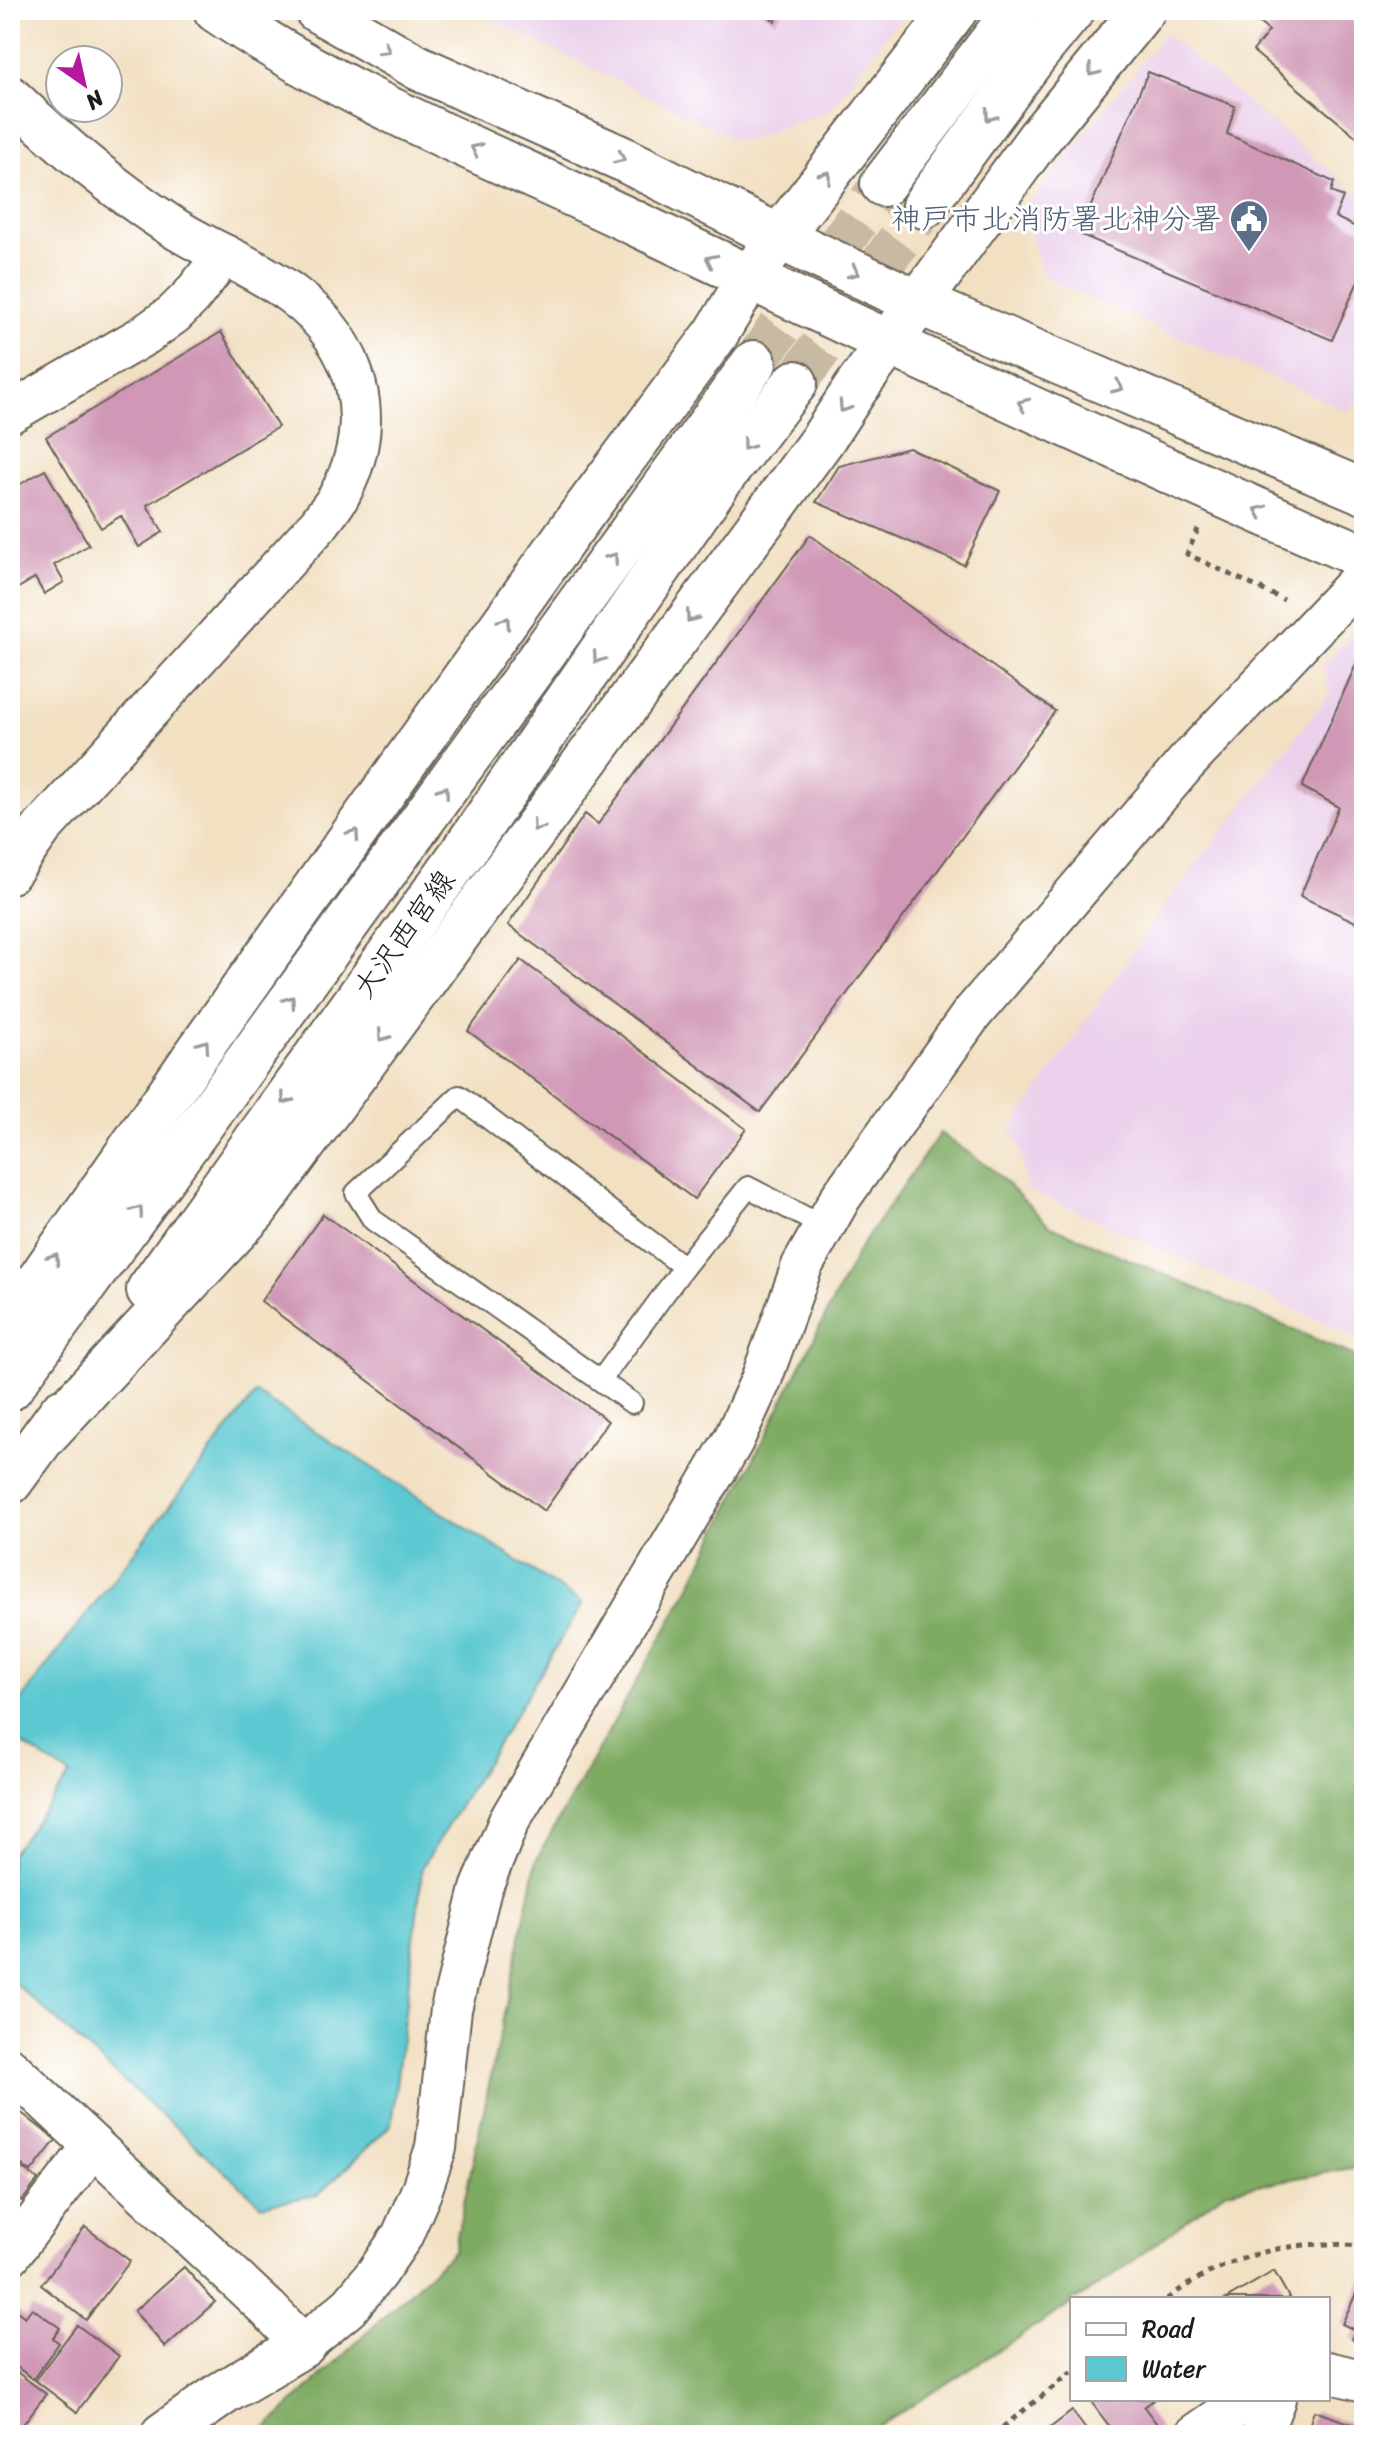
<svg xmlns="http://www.w3.org/2000/svg" width="1374" height="2445" font-family="Sriracha,'Klee One',sans-serif">
	<style>
		.built { fill: #ebd1eb }
		.forest { fill: #7eaa62; stroke: #4d633f; stroke-width: 2 }
		.water { fill: #5bc8d1; stroke: #3c7276; stroke-width: 2 }
		.building { fill: #d098b6 }
		.lines { fill: none; stroke-linecap: round; stroke-linejoin: round }
		.primary-tunnel { stroke: #c7b9a2; stroke-width: 44; stroke-dasharray: 44 22; stroke-linecap: butt }
		.service-casing { stroke: #676156; stroke-width: 24 }
		.minor-casing { stroke: #676156; stroke-width: 44 }
		.tertiary-casing { stroke: #676156; stroke-width: 48 }
		.primary-casing { stroke: #676156; stroke-width: 48 }
		.path { stroke: #676156; stroke-width: 5; stroke-dasharray: 6 6; stroke-linecap: butt }
		.service { stroke: #fff; stroke-width: 20 }
		.minor { stroke: #fff; stroke-width: 40 }
		.tertiary { stroke: #fff; stroke-width: 44 }
		.primary { stroke: #fff; stroke-width: 44 }
		.oneway { stroke: #999 }
		.labels { text-anchor: middle; dominant-baseline: central; stroke-width: 6; stroke-linejoin: round; paint-order: stroke }
		.service-label { font-size: 30px; fill: #4e5e75; stroke: #fff; text-anchor: end }
		.street-label { font-size: 30px; fill: #1c1c1c; stroke: #fff }
	</style>
	<rect width="100%" height="100%" fill="#fff"/>
	<filter id="ink" filterUnits="userSpaceOnUse"><feTurbulence type="fractalNoise" baseFrequency=".0125" numOctaves="2"/><feDisplacementMap in="SourceGraphic" scale="16" xChannelSelector="R" yChannelSelector="G"/><feConvolveMatrix kernelMatrix="1 2 1 2 8 2 1 2 1" color-interpolation-filters="sRGB"/></filter>
	<filter id="wash" filterUnits="userSpaceOnUse"><feTurbulence type="fractalNoise" baseFrequency=".006" numOctaves="4" result="noise"/><feDisplacementMap in="SourceGraphic" scale="32" xChannelSelector="R" yChannelSelector="G"/><feGaussianBlur stdDeviation="1.8" result="paint"/><feColorMatrix in="noise" values="0 0 0 0 0 0 0 0 0 0 0 0 0 0 0 0 0 1.4 0 .05"/><feComposite in="paint" operator="in"/></filter>
	<g filter="url(#wash)">
		<rect width="100%" height="100%" fill="#f2e0c3"/>
		<g class="built">
			<polygon points="473,10 906,10 828,111 741,142"/>
			<polygon points="1165,33 1364,200 1364,398 1348,411 1044,278 1024,211"/>
			<polygon points="1359,627 1364,629 1364,1341 1027,1189 1019,1145 1010,1131 1164,907 1330,693 1323,664"/>
		</g>
		<polygon class="forest" points="940,1133 991,1168 1049,1225 1364,1360 1364,2170 1357,2167 1226,2191 1113,2276 1077,2299 1072,2299 1072,2303 866,2435 259,2435 454,2250 537,1858 687,1592 859,1249"/>
		<polygon class="water" points="256,1393 583,1603 423,1866 391,2125 318,2195 262,2205 10,1979 10,1856 70,1775 10,1736 10,1714"/>
		<g id="blocks">
			<g class="building">
				<polygon points="760,10 783,10 775,21"/>
				<polygon points="1243,10 1364,10 1364,143 1253,51 1269,31"/>
				<polygon points="1148,72 1235,106 1227,134 1334,182 1331,192 1343,197 1335,217 1364,231 1364,268 1332,340 1079,234"/>
				<polygon points="221,332 278,427 147,505 163,532 139,547 121,516 101,528 46,437"/>
				<polygon points="909,448 1000,491 964,565 816,502 839,466"/>
				<polygon points="45,470 89,545 54,565 64,582 44,594 35,578 10,593 10,490"/>
				<polygon points="810,535 1055,711 760,1112 508,925 585,814 598,824"/>
				<polygon points="1364,646 1364,926 1300,896 1339,807 1302,787"/>
				<polygon points="521,960 746,1129 694,1199 468,1031"/>
				<polygon points="323,1214 608,1421 544,1511 261,1301"/>
				<polygon points="10,2104 56,2140 31,2172 10,2156"/>
				<polygon points="10,2159 38,2180 22,2201 10,2192"/>
				<polygon points="85,2227 130,2261 86,2320 41,2285"/>
				<polygon points="184,2267 215,2302 165,2347 134,2311"/>
				<polygon points="1274,2271 1290,2299 1226,2299"/>
				<polygon points="1364,2276 1364,2344 1351,2339 1355,2330 1342,2324"/>
				<polygon points="32,2308 60,2328 53,2338 59,2343 33,2379 10,2362 10,2320 17,2311 25,2317"/>
				<polygon points="77,2325 119,2356 77,2412 35,2380"/>
				<polygon points="10,2367 46,2394 15,2435 10,2435"/>
				<polygon points="1089,2399 1155,2399 1144,2407 1160,2428 1151,2435 1116,2435"/>
				<polygon points="1072,2411 1090,2435 1040,2435 1050,2428"/>
				<polygon points="1314,2411 1364,2428 1362,2435 1317,2435 1307,2432"/>
			</g>
		</g>
	</g>
	<g filter="url(#ink)">
		<use href="#blocks" fill-opacity="0" stroke="#676156" stroke-width="2"/>
		<g class="lines">
			<g class="primary-tunnel">
				<polyline points="754,363 883,184"/>
				<polyline points="795,383 924,206"/>
			</g>
			<defs>
				<g id="service">
					<polyline points="601,1380 684,1267"/>
					<polyline points="632,1403 373,1220 356,1193 459,1096 684,1267 748,1187 824,1227"/>
				</g>
				<g id="minor">
					<path d="M10 96C59 143 114 189 171 226 210 251 256 267 293 295 359 344 379 420 340 494 335 504 326 514 319 524L42 828 10 873"/>
					<polyline points="10,413 145,335 174,314 191,297 224,255"/>
					<polyline points="10,2068 268,2309 303,2345 348,2308 376,2274 402,2236 421,2192 436,2148 451,2009 481,1889 509,1821 733,1441 761,1380 802,1266 841,1197 971,1015 1186,763 1364,575"/>
					<polyline points="10,2255 93,2146"/>
					<polyline points="1328,2372 1364,2381"/>
					<polyline points="1195,2435 1247,2399"/>
					<polyline points="1261,2435 1275,2399"/>
				</g>
				<g id="tertiary">
					<path d="M216 10C348 100 499 158 643 227 882 340 1121 452 1364 557"/>
					<polyline points="317,10 419,68 625,160 779,237 906,297 1364,492"/>
					<polyline points="163,2435 223,2393 303,2345"/>
				</g>
				<g id="primary">
					<polyline points="883,184 1016,10"/>
					<polyline points="924,206 1036,54 1072,10"/>
					<polyline points="149,1290 465,849 720,480 795,383"/>
					<polyline points="10,1322 194,1058 571,529 716,334 749,279 779,237 955,10"/>
					<polyline points="10,1388 754,363"/>
					<polyline points="44,1436 255,1210 822,440 856,388 1039,138 1143,10"/>
					<polyline points="10,1482 62,1411"/>
				</g>
			</defs>
			<use href="#service" class="service-casing"/>
			<use href="#minor" class="minor-casing"/>
			<use href="#tertiary" class="tertiary-casing"/>
			<use href="#primary" class="primary-casing"/>
			<g class="path">
				<polyline points="1198,529 1187,554 1284,600"/>
				<path d="M1167 2299C1223 2257 1294 2236 1364 2247"/>
				<polyline points="993,2435 1072,2372"/>
			</g>
			<use href="#service" class="service"/>
			<use href="#minor" class="minor"/>
			<use href="#tertiary" class="tertiary"/>
			<use href="#primary" class="primary"/>
		</g>
		<defs><path id="oneway-chevron" d="M-2-3.5L2.5 0L-2 3.5" fill="none" stroke-width="1.6" stroke-linecap="round" stroke-linejoin="round" transform="scale(2)"/></defs>
		<g class="oneway">
			<use href="#oneway-chevron" transform="translate(385 49) rotate(30)"/>
			<use href="#oneway-chevron" transform="translate(1093 71) rotate(129)"/>
			<use href="#oneway-chevron" transform="translate(990 116) rotate(126)"/>
			<use href="#oneway-chevron" transform="translate(476 149) rotate(-155)"/>
			<use href="#oneway-chevron" transform="translate(620 158) rotate(25)"/>
			<use href="#oneway-chevron" transform="translate(826 176) rotate(-52)"/>
			<use href="#oneway-chevron" transform="translate(711 260) rotate(-154)"/>
			<use href="#oneway-chevron" transform="translate(854 272) rotate(25)"/>
			<use href="#oneway-chevron" transform="translate(1118 387) rotate(23)"/>
			<use href="#oneway-chevron" transform="translate(1023 404) rotate(-156)"/>
			<use href="#oneway-chevron" transform="translate(844 407) rotate(123)"/>
			<use href="#oneway-chevron" transform="translate(747 445) rotate(127)"/>
			<use href="#oneway-chevron" transform="translate(1260 511) rotate(-156)"/>
			<use href="#oneway-chevron" transform="translate(613 558) rotate(-54)"/>
			<use href="#oneway-chevron" transform="translate(691 617) rotate(126)"/>
			<use href="#oneway-chevron" transform="translate(505 622) rotate(-55)"/>
			<use href="#oneway-chevron" transform="translate(598 658) rotate(125)"/>
			<use href="#oneway-chevron" transform="translate(444 791) rotate(-54)"/>
			<use href="#oneway-chevron" transform="translate(537 826) rotate(126)"/>
			<use href="#oneway-chevron" transform="translate(354 834) rotate(-55)"/>
			<use href="#oneway-chevron" transform="translate(290 1001) rotate(-54)"/>
			<use href="#oneway-chevron" transform="translate(383 1036) rotate(126)"/>
			<use href="#oneway-chevron" transform="translate(204 1045) rotate(-55)"/>
			<use href="#oneway-chevron" transform="translate(286 1099) rotate(126)"/>
			<use href="#oneway-chevron" transform="translate(138 1211) rotate(-54)"/>
			<use href="#oneway-chevron" transform="translate(54 1258) rotate(-55)"/>
		</g>
	</g>
	<defs>
		<symbol id="civic-pin" viewBox="-11 -11 22 30"><path d="M0 17L-7.5 6A9.5 9.5 0 1 1 7.5 6Z" fill="#5c6f8a" stroke="#fff"/><path d="M-.6-6.5H3V-4.5H.6V-3L4-1V1h2V6H-6V1h2V-1L-.6-3ZM-1.2 2.5V6h2.4V2.5Z" fill="#fff"/></symbol>
	</defs>
	<g fill-rule="evenodd">
		<use href="#civic-pin" x="1227" y="197" width="44" height="60"/>
	</g>
	<g class="labels">
		<g class="service-label">
			<text x="1221" y="219">神戸市北消防署北神分署</text>
		</g>
		<g class="street-label">
			<text transform="translate(404 934) rotate(-54)">大沢西宮線</text>
		</g>
	</g>
	<rect width="1374" height="2445" fill="none" stroke="#fff" stroke-width="40"/>
	<rect x="1070" y="2297" width="260" height="104" fill="#ffffff" stroke="#a4a4a4" stroke-width="2"/>
	<rect x="1086" y="2323" width="40" height="12" fill="#ffffff" stroke="#a4a4a4" stroke-width="2"/>
	<text x="1142" y="2337" font-size="24" fill="#1c1c1c">Road</text>
	<rect x="1086" y="2357" width="40" height="24" fill="#5bc8d1" stroke="#a4a4a4" stroke-width="2"/>
	<text x="1142" y="2377" font-size="24" fill="#1c1c1c">Water</text>
	<g transform="translate(84 84) rotate(146)"><circle r="38" fill="#ffffff" stroke="#a4a4a4" stroke-width="2"/>
	<path d="M0-6L14 30L0 20L-14 30Z" fill="#b5179e"/>
	<text y="-12" font-size="22" font-weight="bold" text-anchor="middle" fill="#1c1c1c">N</text>
	</g>
</svg>
